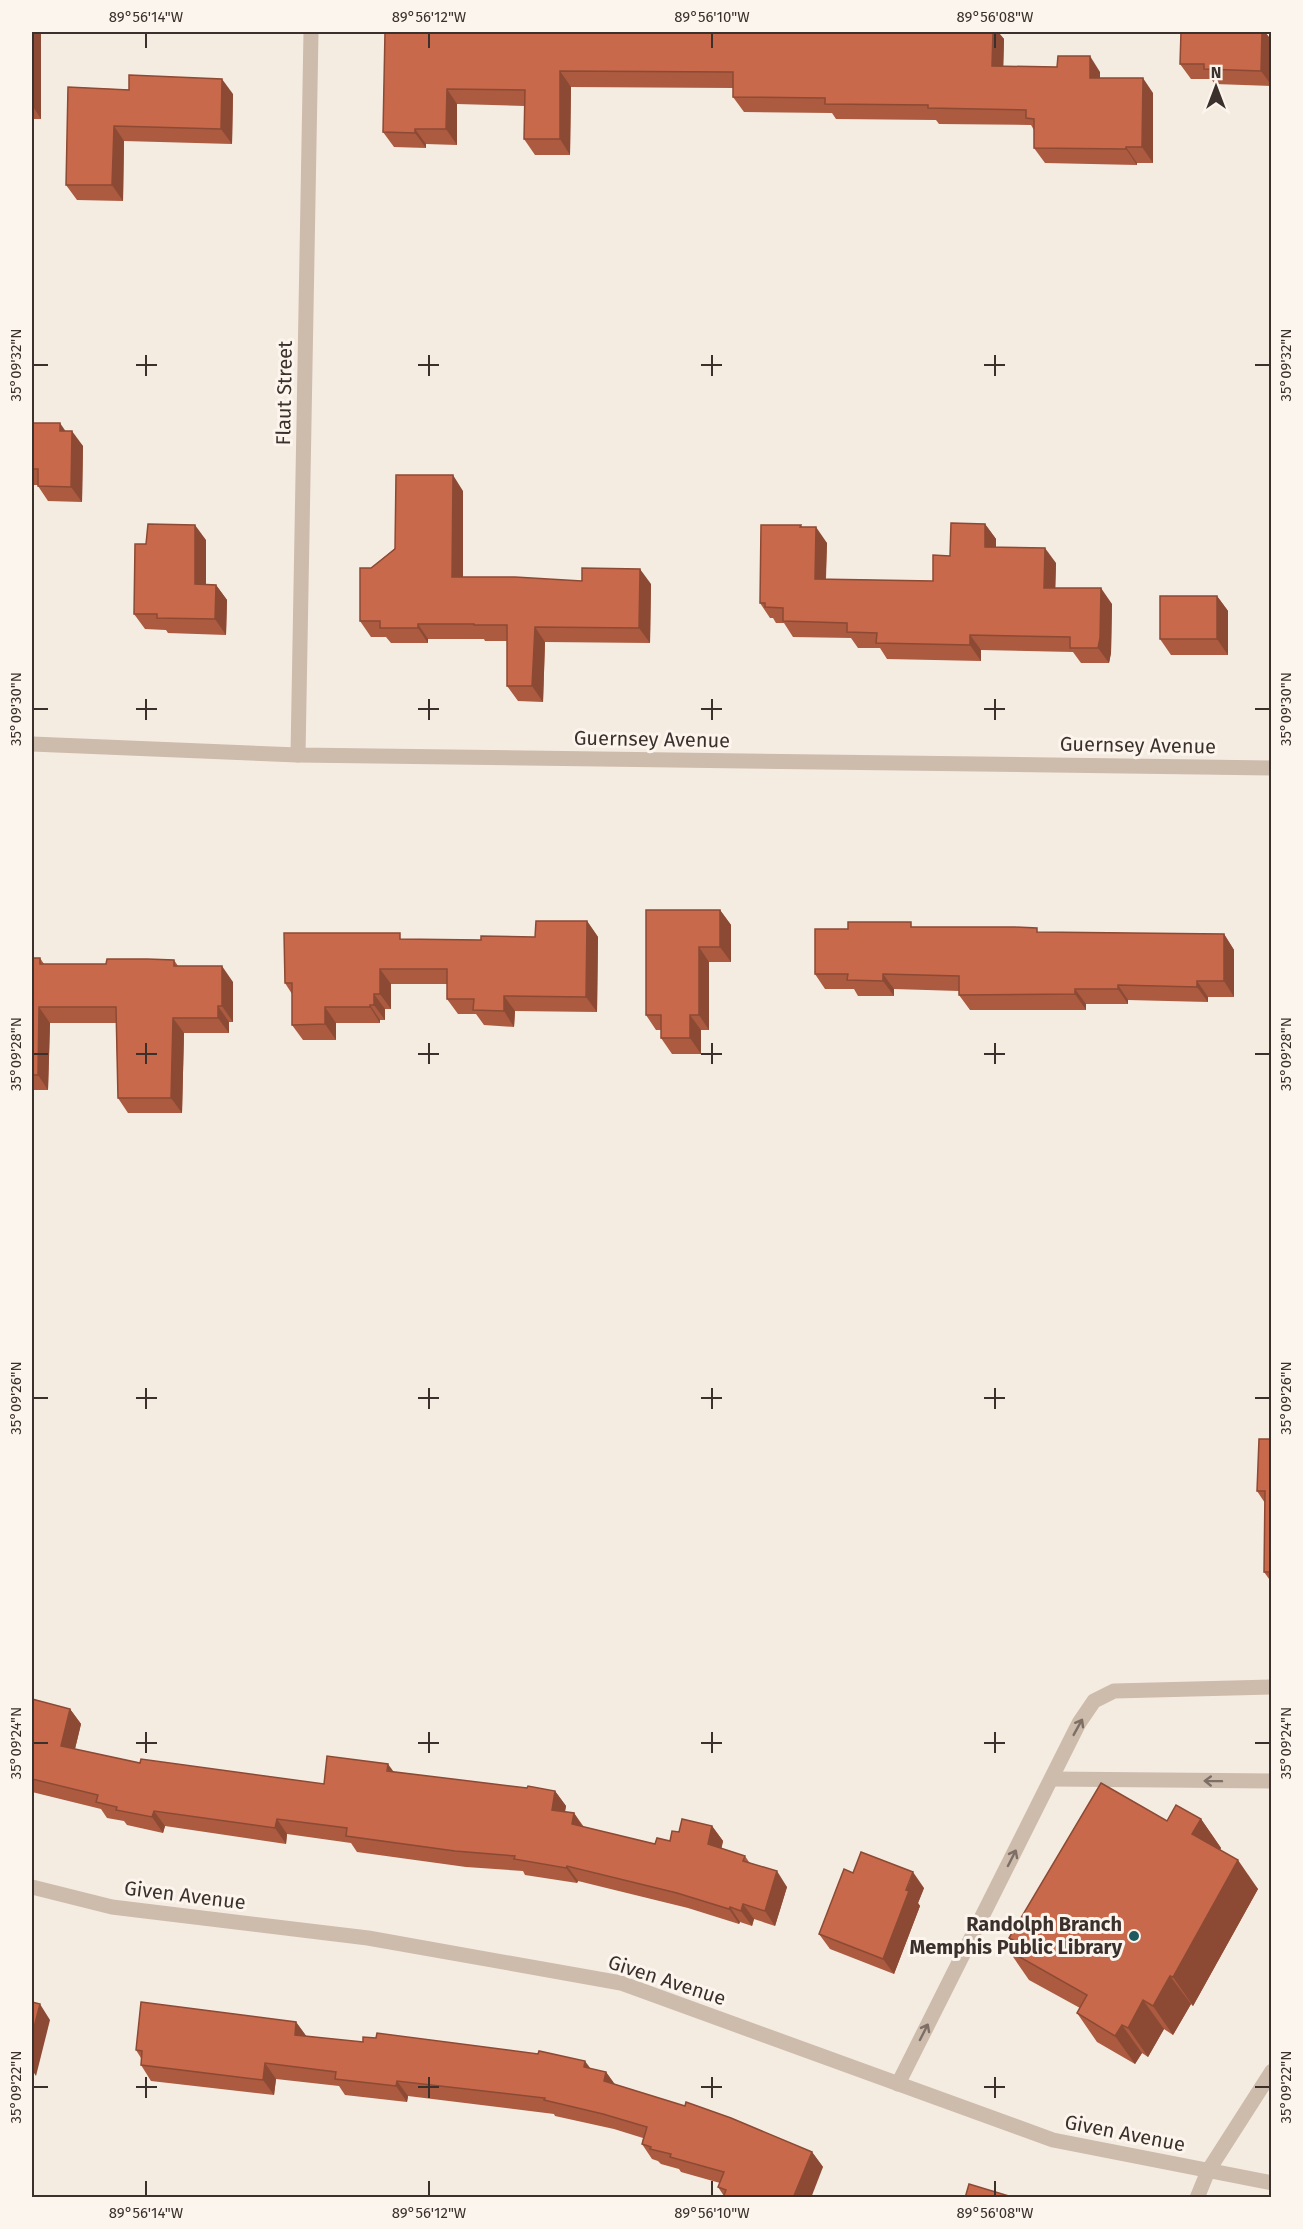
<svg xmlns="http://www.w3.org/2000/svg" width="1303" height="2229" font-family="'Fira Sans',sans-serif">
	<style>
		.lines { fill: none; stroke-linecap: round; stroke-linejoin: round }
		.minor { stroke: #cdbbac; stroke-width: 15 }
		.wall { fill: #ac5a40 }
		.shaded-wall { fill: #8c4a34 }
		.building { fill: #c8694b; stroke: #8c4a34; stroke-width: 1.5 }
		.oneway { stroke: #7d6f65 }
		.ticks { fill: none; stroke: #3b302b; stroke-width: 2 }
		.poi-dot { fill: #1f5a5e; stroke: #fbf5ee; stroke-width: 2 }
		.labels { text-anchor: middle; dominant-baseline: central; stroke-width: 6; stroke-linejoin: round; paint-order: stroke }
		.street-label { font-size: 20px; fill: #3b302b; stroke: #fbf5ee }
		.poi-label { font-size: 20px; font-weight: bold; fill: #3b302b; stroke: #fbf5ee; text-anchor: end }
		.neatline { fill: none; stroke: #3b302b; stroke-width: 2 }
		.ticks-label { font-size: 15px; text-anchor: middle; fill: #3b302b }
	</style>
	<rect width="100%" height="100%" fill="#f4ebe1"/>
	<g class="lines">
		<g class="minor">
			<polyline points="32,744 298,755 1272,768"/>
			<polyline points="298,755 311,32"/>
			<polyline points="1052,1779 1272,1781"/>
			<polyline points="32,1887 112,1907 368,1938 621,1983 1053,2140 1272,2183"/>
			<polyline points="898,2084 1079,1723 1094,1701 1114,1691 1272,1687"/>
			<polyline points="1197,2198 1208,2171 1272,2071"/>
		</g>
	</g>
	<g class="wall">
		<rect x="32" y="32" width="9" height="87"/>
		<polygon points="385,32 998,32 1004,39 1003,66 1100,72 1100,78 1153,93 1153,163 1137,163 1137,165 1045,163 1034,148 1034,130 1031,125 939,124 936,120 836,119 832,113 744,112 733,97 733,88 571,87 570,155 535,155 524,139 525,106 457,104 457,145 426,144 426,148 394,147 383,132"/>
		<polygon points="1181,32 1265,32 1272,41 1272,86 1215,84 1211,79 1191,79 1180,64"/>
		<polygon points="68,87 233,94 232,144 124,141 123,201 77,200 66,185"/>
		<polygon points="32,423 65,431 83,446 82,502 48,501 38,486 38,485 32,485"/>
		<polygon points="463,491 463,577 651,584 650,643 545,642 543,702 518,701 507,686 507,641 485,641 484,639 428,639 428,643 391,643 386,637 371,637 360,621 371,568"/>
		<polygon points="985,524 996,539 996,547 1056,563 1055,588 1112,604 1111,653 1109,663 1081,663 1073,652 981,650 981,661 887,659 880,648 858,648 851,638 793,637 784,623 776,623 773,618 770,618 760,603 801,525 802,527 827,543 826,579 933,581 950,556"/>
		<polygon points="206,540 206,584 216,585 227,600 226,635 168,633 166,630 145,629 134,614 146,544"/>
		<polygon points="1217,596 1228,611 1228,655 1171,655 1160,639"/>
		<polygon points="720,910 731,925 731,962 709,962 709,1030 701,1030 701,1054 672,1054 661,1038 661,1030 656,1030 646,1015"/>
		<polygon points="587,921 598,937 597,1012 515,1011 514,1027 484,1025 476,1014 458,1014 447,999 447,984 391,984 391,1009 385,1009 385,1020 380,1020 380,1023 336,1023 336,1040 303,1040 292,1025 292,994 285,983 404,939 481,940 535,937"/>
		<polygon points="914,927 1039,932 1224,934 1234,950 1234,997 1208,997 1208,1002 1128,1000 1128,1004 1086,1004 1086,1010 970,1010 959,995 959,991 894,989 894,996 858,996 854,989 825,989 815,974 848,929"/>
		<polygon points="32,958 40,958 44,964 106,964 174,960 178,966 233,982 233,1022 229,1022 229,1033 184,1033 182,1113 128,1113 118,1098 116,1023 50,1023 48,1090 32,1090"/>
		<polygon points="1272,1439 1272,1583 1264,1572 1265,1503 1257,1491"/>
		<polygon points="32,1699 70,1709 81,1724 75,1749 140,1763 324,1784 394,1772 527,1788 555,1791 566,1806 565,1812 574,1813 584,1827 655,1844 670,1841 679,1832 712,1826 723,1841 721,1849 745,1856 749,1862 787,1887 775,1926 754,1919 752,1926 740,1922 739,1924 688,1908 578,1881 577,1883 525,1875 523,1871 466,1867 357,1852 351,1843 287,1834 286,1844 165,1826 163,1833 127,1825 124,1821 107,1818 101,1809 32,1792"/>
		<polygon points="1201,1819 1221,1848 1220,1850 1258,1889 1193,2006 1191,2004 1173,2035 1164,2029 1148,2057 1142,2053 1135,2064 1097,2042 1077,2013 1080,2008 1029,1980 1009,1951 1013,1944 1009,1938 1167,1821"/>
		<polygon points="853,1873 924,1888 918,1903 920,1906 894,1974 830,1949 819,1934"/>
		<polygon points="296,2022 306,2036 590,2069 606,2072 614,2084 812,2152 823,2167 724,2196 718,2187 720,2183 681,2172 679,2169 661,2164 658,2161 652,2159 642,2144 643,2138 614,2129 555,2116 554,2114 408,2096 407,2102 345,2095 339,2086 276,2079 274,2095 151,2081 141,2065 141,2058 136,2050"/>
	</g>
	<g class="shaded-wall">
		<polygon points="32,32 41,32 41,119 32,105"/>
		<polygon points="993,32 998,32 1004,39 1003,82 992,66"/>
		<polygon points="1262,32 1265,32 1272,41 1272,86 1261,71"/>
		<polygon points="1090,56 1100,72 1100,93 1090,78"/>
		<polygon points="560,71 571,87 570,155 560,139"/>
		<polygon points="1143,78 1153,93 1153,163 1142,147"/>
		<polygon points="222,79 233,94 232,144 221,129"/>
		<polygon points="447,89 457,104 457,145 446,129"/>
		<polygon points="114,126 124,141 123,201 112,185"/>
		<polygon points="415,129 426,144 426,148 415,133"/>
		<polygon points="1126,147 1137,163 1137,165 1126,149"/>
		<polygon points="60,423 71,439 60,431"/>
		<polygon points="72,431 83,446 82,502 71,487"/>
		<polygon points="453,475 463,491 463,593 452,577"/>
		<polygon points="985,524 996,539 996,562 985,547"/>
		<polygon points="195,525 206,540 206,599 195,584"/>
		<polygon points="816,527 827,543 825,594 815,579"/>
		<polygon points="1045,548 1056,563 1055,603 1044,588"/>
		<polygon points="640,569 651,584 650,643 639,628"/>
		<polygon points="216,585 227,600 226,635 215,619"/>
		<polygon points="1101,588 1112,604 1111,653 1109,663 1098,648"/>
		<polygon points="1217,596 1228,611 1228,655 1217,639"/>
		<polygon points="418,624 428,639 428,643 418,628"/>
		<polygon points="535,627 545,642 543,702 532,686"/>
		<polygon points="970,635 981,650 981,661 970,645"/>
		<polygon points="720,910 731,925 731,962 720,947"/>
		<polygon points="587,921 598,937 597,1012 586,997"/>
		<polygon points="1224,934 1234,950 1234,997 1224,981"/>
		<polygon points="699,947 709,962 709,1030 699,1015"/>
		<polygon points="222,966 233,982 233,1022 222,1006"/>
		<polygon points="380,969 391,984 391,1009 380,994"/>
		<polygon points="883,974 894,989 894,996 883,981"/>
		<polygon points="1197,981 1208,997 1208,1002 1197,987"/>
		<polygon points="1118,985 1128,1000 1128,1004 1118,989"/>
		<polygon points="1075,989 1086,1004 1086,1010 1075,994"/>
		<polygon points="374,994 385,1009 385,1020 374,1005"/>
		<polygon points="504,996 515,1011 514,1027 504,1011"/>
		<polygon points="370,1005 380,1020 380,1023 370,1007"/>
		<polygon points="218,1006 229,1022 229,1033 218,1018"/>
		<polygon points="39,1007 50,1023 48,1090 38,1075"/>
		<polygon points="325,1007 336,1023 336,1040 325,1024"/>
		<polygon points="690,1015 701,1030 701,1054 690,1038"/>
		<polygon points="173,1018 184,1033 182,1113 171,1098"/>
		<polygon points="70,1709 81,1724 72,1761 61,1746"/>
		<polygon points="388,1764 399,1779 387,1771"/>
		<polygon points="555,1791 566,1806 562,1826 552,1810"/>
		<polygon points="154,1811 165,1826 163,1833 152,1817"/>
		<polygon points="574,1813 584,1829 572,1824"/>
		<polygon points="277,1819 287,1834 286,1844 275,1828"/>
		<polygon points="1201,1819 1221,1848 1212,1863 1192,1834"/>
		<polygon points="712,1826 723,1841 719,1860 708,1844"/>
		<polygon points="1238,1860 1258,1889 1193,2006 1173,1977"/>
		<polygon points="567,1866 578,1881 577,1883 566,1868"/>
		<polygon points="777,1871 787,1887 775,1926 765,1911"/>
		<polygon points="913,1872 924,1888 918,1903 920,1906 894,1974 883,1959"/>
		<polygon points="743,1904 754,1919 752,1926 741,1911"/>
		<polygon points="730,1907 740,1922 739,1924 729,1909"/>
		<polygon points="1170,1976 1191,2004 1173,2035 1153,2006"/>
		<polygon points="1143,2000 1164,2029 1148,2057 1128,2028"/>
		<polygon points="40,2004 50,2020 36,2076 32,2070 32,2035"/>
		<polygon points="296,2022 307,2037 295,2035"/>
		<polygon points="1122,2025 1142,2053 1135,2064 1115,2036"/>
		<polygon points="585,2061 596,2076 584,2067"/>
		<polygon points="265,2063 276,2079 274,2095 263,2080"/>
		<polygon points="606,2072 617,2087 604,2081"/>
		<polygon points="397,2081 408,2096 407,2102 396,2086"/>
		<polygon points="812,2152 823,2167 811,2198 793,2198"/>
	</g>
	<g class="building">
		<polygon points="385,32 993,32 992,66 1057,67 1058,56 1090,56 1090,78 1143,78 1142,147 1126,147 1126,149 1034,148 1034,119 1026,118 1026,110 928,108 928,105 825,104 825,98 733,97 733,72 560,71 560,139 524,139 525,90 447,89 446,129 415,129 415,133 383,132"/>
		<polygon points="1181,32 1262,32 1261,71 1204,69 1204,64 1180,64"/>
		<polygon points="129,75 222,79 221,129 114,126 112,185 66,185 68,87 129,90"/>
		<polygon points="32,423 60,423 60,431 72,431 71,487 38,486 38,469 32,469"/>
		<polygon points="396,475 453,475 452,577 515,577 582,581 582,568 640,569 639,628 535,627 532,686 507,686 507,625 474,625 474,624 418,624 418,628 380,628 380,621 360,621 360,568 371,568 395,549"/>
		<polygon points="951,523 985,524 985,547 1045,548 1044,588 1101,588 1100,638 1098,648 1070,648 1070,637 970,635 970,645 876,643 877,633 847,632 847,623 783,621 783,608 765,607 765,603 760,603 761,525 801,525 800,527 816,527 815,579 933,581 933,555 950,556"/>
		<polygon points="148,524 195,525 195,584 216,585 215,619 157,618 157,614 134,614 135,544 146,544"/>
		<rect x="1160" y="596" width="57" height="43"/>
		<polygon points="646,910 720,910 720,947 699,947 699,1015 690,1015 690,1038 661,1038 661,1015 646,1015"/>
		<polygon points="536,921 587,921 586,997 504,996 504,1011 473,1010 474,999 447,999 447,969 380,969 380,994 374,994 374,1005 370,1005 370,1007 325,1007 325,1024 292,1025 292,983 285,983 284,933 400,933 400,939 481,940 481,936 535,937"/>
		<polygon points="848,922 911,922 911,927 1015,927 1037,928 1037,932 1224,934 1224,981 1197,981 1197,987 1118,985 1118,989 1075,989 1075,994 959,995 959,976 883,974 883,981 847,980 848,974 815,974 815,929 848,929"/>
		<polygon points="32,958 40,958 40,964 106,964 107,959 147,959 174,960 174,966 222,966 222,1006 218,1006 218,1018 173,1018 171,1098 118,1098 116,1007 39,1007 38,1075 32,1075"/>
		<polygon points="1259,1439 1272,1439 1272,1572 1264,1572 1265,1491 1257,1491"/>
		<polygon points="32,1699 70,1709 61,1746 140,1763 141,1759 324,1784 327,1756 388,1764 387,1771 527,1788 528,1786 555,1791 552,1810 574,1813 572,1824 655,1844 657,1838 670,1841 672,1831 679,1832 682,1819 712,1826 708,1844 745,1856 743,1861 777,1871 765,1911 743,1904 741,1911 730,1907 729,1909 677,1893 567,1866 566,1868 514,1859 515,1856 455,1851 346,1836 347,1828 277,1819 275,1828 154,1811 152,1817 116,1810 117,1807 96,1802 98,1795 32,1779"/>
		<polygon points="1101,1783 1167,1821 1176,1805 1201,1819 1192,1834 1238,1860 1173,1977 1170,1976 1153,2006 1143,2000 1128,2028 1122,2025 1115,2036 1077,2013 1087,1995 1009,1951 1015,1941 1009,1938"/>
		<polygon points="861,1852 913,1872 906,1890 909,1891 883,1959 819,1934 844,1869 853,1873"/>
		<polygon points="32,2002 40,2004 32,2035"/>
		<polygon points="141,2002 296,2022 295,2035 363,2042 363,2037 376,2038 377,2033 538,2054 539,2051 585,2061 584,2067 606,2072 604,2081 685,2106 686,2102 731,2118 812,2152 793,2198 723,2198 726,2190 718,2187 724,2172 670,2157 671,2154 650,2149 651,2147 642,2144 647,2127 603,2114 544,2100 545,2098 397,2081 396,2086 335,2079 336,2072 265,2063 263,2080 141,2065 142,2051 136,2050"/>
		<polygon points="969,2184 1009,2196 1009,2198 965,2198"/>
	</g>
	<defs><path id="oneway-shaft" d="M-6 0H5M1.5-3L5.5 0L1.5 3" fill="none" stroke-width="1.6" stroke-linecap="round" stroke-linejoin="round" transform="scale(1.5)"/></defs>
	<g class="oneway">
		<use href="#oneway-shaft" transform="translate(1078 1727) rotate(-61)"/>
		<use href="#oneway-shaft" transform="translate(1213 1781) rotate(-179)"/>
		<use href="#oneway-shaft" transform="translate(1012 1858) rotate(-63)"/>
		<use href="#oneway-shaft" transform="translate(924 2032) rotate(-63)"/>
	</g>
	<path class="ticks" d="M146 33V48M429 33V48M712 33V48M995 33V48M146 355V376M429 355V376M712 355V376M995 355V376M33 365H48M136 365H157M418 365H439M701 365H722M984 365H1005M1255 365H1270M146 699V720M429 699V720M712 699V720M995 699V720M33 709H48M136 709H157M418 709H439M701 709H722M984 709H1005M1255 709H1270M146 1043V1064M429 1043V1064M712 1043V1064M995 1043V1064M33 1054H48M136 1054H157M418 1054H439M701 1054H722M984 1054H1005M1255 1054H1270M146 1388V1409M429 1388V1409M712 1388V1409M995 1388V1409M33 1398H48M136 1398H157M418 1398H439M701 1398H722M984 1398H1005M1255 1398H1270M146 1732V1753M429 1732V1753M712 1732V1753M995 1732V1753M33 1743H48M136 1743H157M418 1743H439M701 1743H722M984 1743H1005M1255 1743H1270M146 2077V2098M429 2077V2098M712 2077V2098M995 2077V2098M33 2087H48M136 2087H157M418 2087H439M701 2087H722M984 2087H1005M1255 2087H1270M146 2181V2196M429 2181V2196M712 2181V2196M995 2181V2196"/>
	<circle class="poi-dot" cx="1134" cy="1936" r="6"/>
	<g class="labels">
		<g class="street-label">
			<text transform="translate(284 393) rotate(-89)">Flaut Street</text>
			<text transform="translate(652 739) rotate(1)">Guernsey Avenue</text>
			<text transform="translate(1138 745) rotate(1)">Guernsey Avenue</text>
			<text transform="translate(185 1895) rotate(7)">Given Avenue</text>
			<text transform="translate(667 1980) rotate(18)">Given Avenue</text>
			<text transform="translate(1125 2133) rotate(11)">Given Avenue</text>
		</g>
		<g class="poi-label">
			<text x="1122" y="1924">Randolph Branch<tspan x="1122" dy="23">Memphis Public Library</tspan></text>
		</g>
	</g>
	<rect width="1303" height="2229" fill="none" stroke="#fbf5ee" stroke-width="66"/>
	<g transform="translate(1216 87)" stroke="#fbf5ee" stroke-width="4.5" paint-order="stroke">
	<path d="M0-4.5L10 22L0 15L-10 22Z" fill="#3b302b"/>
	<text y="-9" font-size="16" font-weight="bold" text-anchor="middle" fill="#3b302b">N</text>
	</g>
	<rect x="33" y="33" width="1237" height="2163" class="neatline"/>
	<g class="ticks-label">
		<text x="146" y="22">89°56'14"W</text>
		<text x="429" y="22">89°56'12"W</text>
		<text x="712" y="22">89°56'10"W</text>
		<text x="995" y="22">89°56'08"W</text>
		<text transform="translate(16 365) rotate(-90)" y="5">35°09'32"N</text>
		<text transform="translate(1286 365) rotate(-90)" y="5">35°09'32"N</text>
		<text transform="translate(16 709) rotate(-90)" y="5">35°09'30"N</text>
		<text transform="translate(1286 709) rotate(-90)" y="5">35°09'30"N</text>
		<text transform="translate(16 1054) rotate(-90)" y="5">35°09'28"N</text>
		<text transform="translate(1286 1054) rotate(-90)" y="5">35°09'28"N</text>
		<text transform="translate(16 1398) rotate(-90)" y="5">35°09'26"N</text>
		<text transform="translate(1286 1398) rotate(-90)" y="5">35°09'26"N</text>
		<text transform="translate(16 1743) rotate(-90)" y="5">35°09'24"N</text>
		<text transform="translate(1286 1743) rotate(-90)" y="5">35°09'24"N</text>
		<text transform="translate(16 2087) rotate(-90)" y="5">35°09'22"N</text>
		<text transform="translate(1286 2087) rotate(-90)" y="5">35°09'22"N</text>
		<text x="146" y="2218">89°56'14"W</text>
		<text x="429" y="2218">89°56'12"W</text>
		<text x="712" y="2218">89°56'10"W</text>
		<text x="995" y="2218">89°56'08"W</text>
	</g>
</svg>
